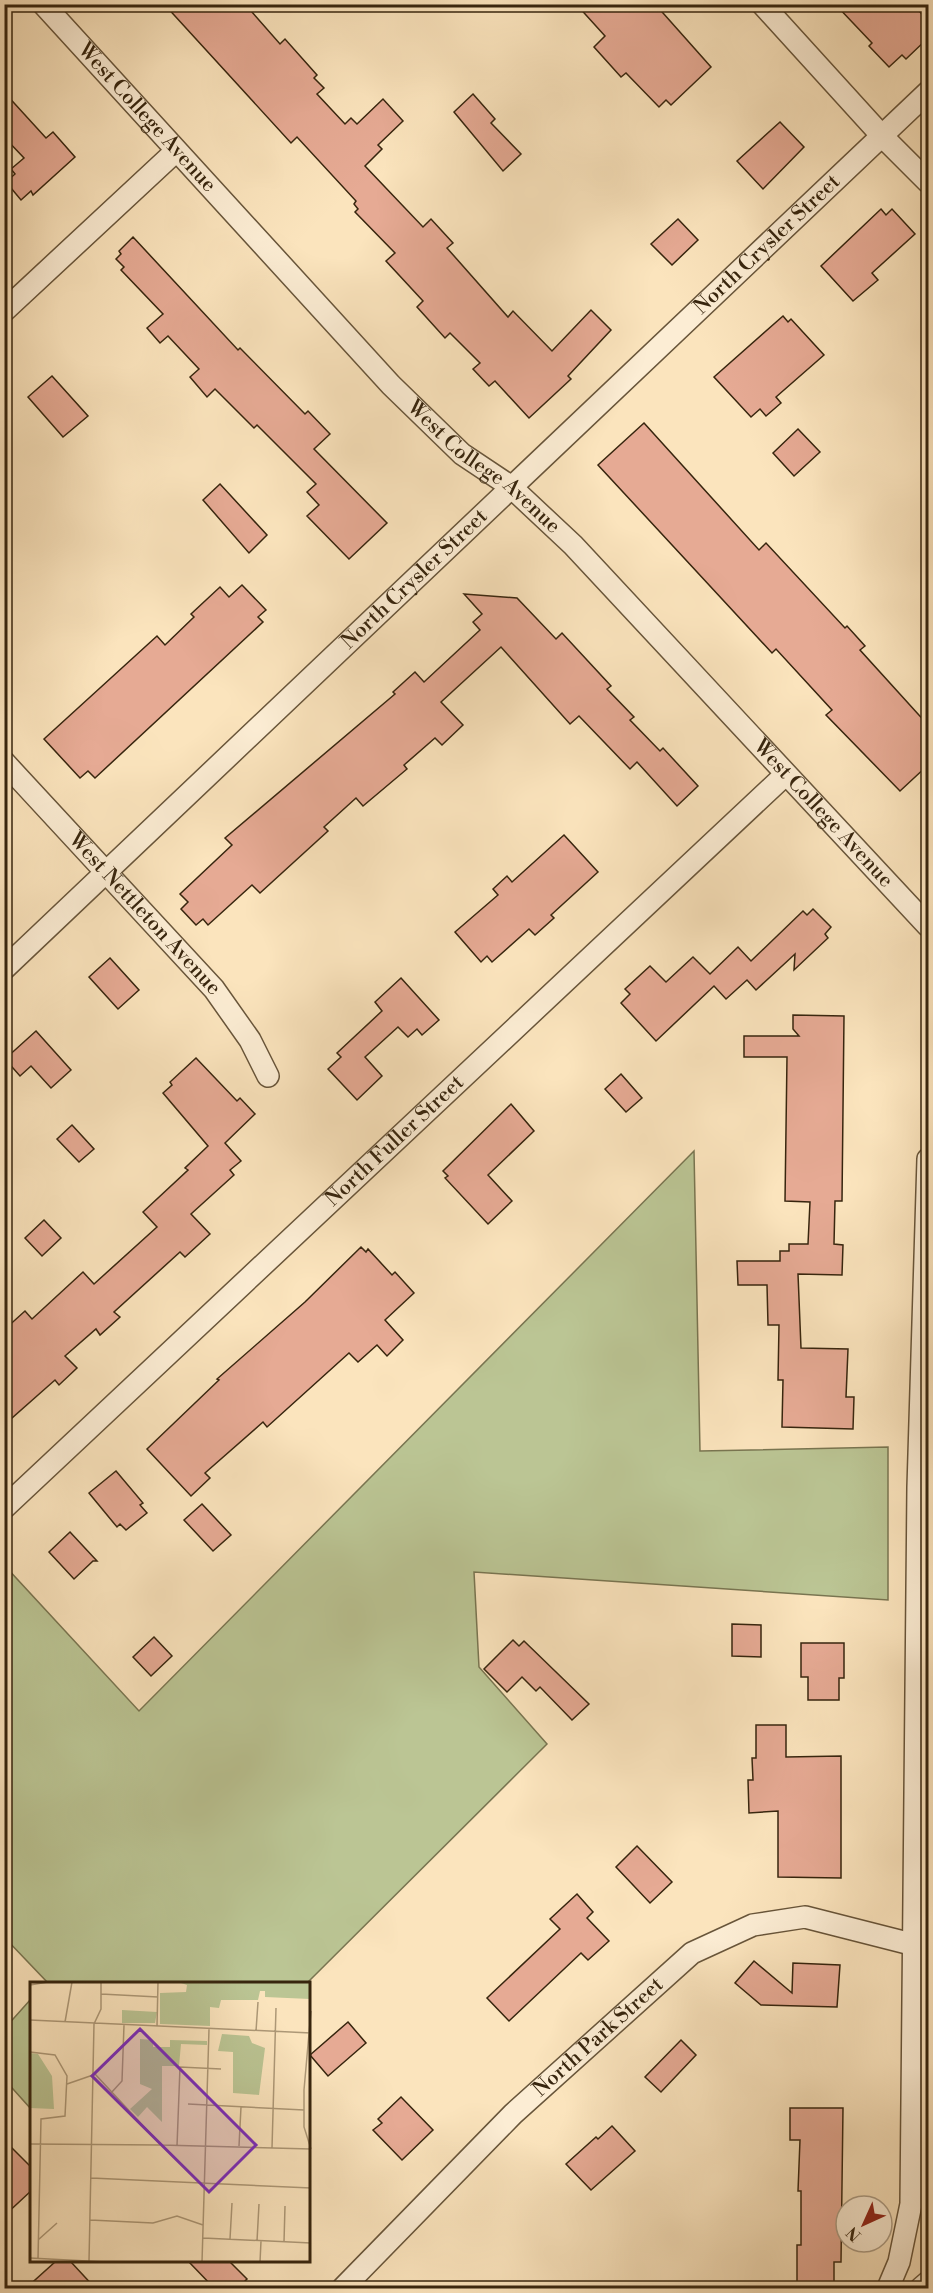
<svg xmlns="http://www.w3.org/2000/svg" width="933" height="2293" font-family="'Libre Bodoni',serif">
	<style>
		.green { fill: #bbc594; stroke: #797551; stroke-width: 1.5 }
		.building { fill: #e6aa94; stroke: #37250e; stroke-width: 1.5 }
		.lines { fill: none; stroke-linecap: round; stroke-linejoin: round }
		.minor-casing { stroke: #68553a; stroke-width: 24 }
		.minor { stroke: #fcedd4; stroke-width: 21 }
		.labels { text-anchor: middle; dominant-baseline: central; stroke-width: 6; stroke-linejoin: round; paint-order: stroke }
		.street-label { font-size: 21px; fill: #37250e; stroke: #fcedd4 }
		.inset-road { fill: none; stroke: #ad9877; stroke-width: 1.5 }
		.view { fill: #7b2cbf; fill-opacity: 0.15; stroke: #7b2cbf; stroke-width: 3 }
		.inset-edge { fill: none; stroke: #37250e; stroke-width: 3 }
	</style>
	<rect width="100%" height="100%" fill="#fbe4bd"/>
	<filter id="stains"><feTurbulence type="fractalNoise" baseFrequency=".00333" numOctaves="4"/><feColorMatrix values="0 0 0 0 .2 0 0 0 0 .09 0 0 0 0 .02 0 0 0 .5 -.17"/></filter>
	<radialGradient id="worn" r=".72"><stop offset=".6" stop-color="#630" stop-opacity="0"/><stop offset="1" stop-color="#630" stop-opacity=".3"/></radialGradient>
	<g class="green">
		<polygon points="694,1151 700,1451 888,1447 888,1600 474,1572 479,1667 547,1744 306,1984 46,1984 47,1982 5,1938 5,1566 139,1711"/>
		<polygon points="31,1999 31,2109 4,2079 5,2028"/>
	</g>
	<g class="building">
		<polygon points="164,4 245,4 280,44 285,39 317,75 314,78 324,88 317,94 345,124 351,118 357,124 383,99 403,121 378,145 382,149 365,166 423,227 431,219 453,243 447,248 508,317 513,311 552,351 591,310 611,330 568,376 571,379 529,418 495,381 489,386 473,369 480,363 450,333 445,338 417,307 423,301 386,261 395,253 355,212 358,209 354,204 356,201 297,137 291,143"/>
		<polygon points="576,4 655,4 711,67 671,105 666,100 659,107 626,73 621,77 594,47 605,36"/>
		<polygon points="835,4 913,4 928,21 928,38 906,59 902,55 889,67 869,46 872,43"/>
		<polygon points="4,92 46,138 53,132 75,157 33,195 31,191 21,200 6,182 15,174 11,169 24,158 4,137"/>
		<polygon points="473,94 495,119 491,123 521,154 503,171 454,112"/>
		<polygon points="780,122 804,147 763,189 737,161"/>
		<polygon points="881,209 886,215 892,209 915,234 872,273 878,280 853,301 821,266"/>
		<polygon points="678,219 698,240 672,265 651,244"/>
		<polygon points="133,237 238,350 240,348 305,414 308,411 330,434 314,449 387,523 349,559 307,516 319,505 307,492 316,484 257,425 254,428 215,389 207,397 190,377 199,369 168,336 160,343 147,328 163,314 121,270 124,267 116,259 121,254 119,251"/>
		<polygon points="783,316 788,322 791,319 824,355 776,397 781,403 766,416 760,409 751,417 714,377"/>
		<polygon points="52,376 88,416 63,437 28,397"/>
		<polygon points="644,423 759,550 766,543 845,628 847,626 865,646 860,650 928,725 928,765 900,791 826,715 832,710 776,649 772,653 598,465"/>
		<polygon points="798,429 820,452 794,476 773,453"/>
		<polygon points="220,484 267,535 249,553 203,500"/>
		<polygon points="242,585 266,610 258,617 263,622 95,778 88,771 80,778 44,739 157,636 165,645 194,617 191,614 220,587 229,597"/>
		<polygon points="464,594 517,598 556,639 562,633 611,686 607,689 634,717 630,720 660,751 663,748 698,786 677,806 637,762 630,769 579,716 570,724 501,647 441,702 463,725 442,745 435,738 404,765 407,769 363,806 356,798 324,827 328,831 260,893 252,885 208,925 203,919 196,925 181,909 188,902 180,894 232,845 225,838 395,694 393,692 415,672 424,682 480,630 473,622 482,614"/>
		<polygon points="564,835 598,872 551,915 554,918 535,935 529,929 492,962 487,956 481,962 455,932 498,895 493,889 507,876 512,882"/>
		<polygon points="813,909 831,927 825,934 828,938 794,970 795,954 756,990 747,980 726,999 714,986 656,1041 621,1003 630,994 625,989 650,966 666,982 693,957 710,974 738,947 751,961 803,911 807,915"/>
		<polygon points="110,958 139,990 118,1009 89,977"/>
		<polygon points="401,978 439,1020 422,1035 417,1029 408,1037 398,1027 365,1057 382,1076 357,1100 328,1069 341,1057 337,1053 382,1011 375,1002"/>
		<polygon points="793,1015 844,1016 842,1201 835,1201 834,1244 843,1245 842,1275 798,1274 801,1348 848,1349 846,1397 854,1397 853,1429 782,1427 783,1380 778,1380 779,1325 768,1325 767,1285 738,1285 737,1261 780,1261 780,1251 789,1251 789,1244 808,1244 810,1202 785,1201 787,1057 744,1057 744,1036 799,1036 793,1029"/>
		<polygon points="36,1031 71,1070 51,1088 31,1066 20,1076 5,1059"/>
		<polygon points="196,1058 237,1101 240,1098 255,1114 225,1143 241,1161 230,1170 234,1175 191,1214 210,1234 185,1257 180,1252 114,1312 120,1317 100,1335 96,1329 65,1356 77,1368 59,1385 55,1380 4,1425 4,1330 25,1311 32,1319 83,1272 94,1284 157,1227 143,1212 188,1170 185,1168 208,1146 163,1093 172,1085 170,1082"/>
		<polygon points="621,1074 642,1098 626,1112 605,1089"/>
		<polygon points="511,1104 534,1131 488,1175 512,1201 488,1224 445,1178 448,1176 443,1171"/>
		<polygon points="72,1125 94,1149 79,1162 57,1139"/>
		<polygon points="44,1220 61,1238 42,1256 25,1238"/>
		<polygon points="361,1247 366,1252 368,1249 392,1275 395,1272 414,1293 385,1320 403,1340 387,1356 377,1345 358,1362 349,1353 267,1427 263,1422 205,1473 210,1478 191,1496 147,1449 219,1380 217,1379 305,1302"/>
		<polygon points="116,1471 143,1503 140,1505 147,1513 126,1530 120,1524 117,1527 89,1493"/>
		<polygon points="202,1504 231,1535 213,1551 184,1520"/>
		<polygon points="70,1532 97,1561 93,1561 74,1579 49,1552"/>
		<polygon points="732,1624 761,1625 761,1657 732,1656"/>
		<polygon points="154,1637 172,1656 151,1676 133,1657"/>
		<polygon points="513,1640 519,1646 524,1641 589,1704 572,1720 540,1687 536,1691 522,1677 507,1692 484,1669"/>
		<polygon points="801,1643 844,1643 844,1678 839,1678 839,1700 808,1700 808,1677 801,1677"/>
		<polygon points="756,1725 786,1725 786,1757 841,1756 841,1878 778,1877 778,1811 749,1813 748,1780 753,1780 752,1758 756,1758"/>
		<polygon points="637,1846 672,1882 650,1903 616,1867"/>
		<polygon points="577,1894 593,1912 587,1918 609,1941 588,1960 581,1953 509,2021 487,1998 560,1929 550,1919"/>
		<polygon points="754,1961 792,1993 793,1963 840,1965 837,2007 761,2005 735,1983"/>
		<polygon points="348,2022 366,2043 328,2076 310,2055"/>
		<polygon points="681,2040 696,2055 661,2092 645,2077"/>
		<polygon points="401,2097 433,2130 402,2160 373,2130 382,2123 378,2119"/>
		<polygon points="790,2108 843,2108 841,2262 834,2262 834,2286 797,2286 797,2245 801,2245 801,2191 798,2191 800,2140 790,2140"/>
		<polygon points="612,2126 635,2151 591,2190 566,2164 596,2137 598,2139"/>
		<polygon points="4,2140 32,2168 32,2190 4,2216"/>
		<polygon points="55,2262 71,2262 96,2289 25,2289"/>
		<polygon points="189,2262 230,2262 247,2279 237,2289 215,2289"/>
	</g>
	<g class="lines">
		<defs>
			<g id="minor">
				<path id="s1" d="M43 4 391 385 462 454 510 486 573 545 928 926"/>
				<polyline points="762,4 882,136 928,182"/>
				<polyline points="4,311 176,151"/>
				<path id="s2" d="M4 762 214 989 250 1040 268 1076"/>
				<path id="s3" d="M4 969 928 92"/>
				<path id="s4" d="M4 1508 785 775"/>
				<path id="s5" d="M343 2288 513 2114 692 1953 753 1925 805 1917 915 1945"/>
				<polyline points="888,2288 899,2262 911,2204 918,1487 928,1159"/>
				<polyline points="921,2288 928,2282"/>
			</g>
		</defs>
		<use href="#minor" class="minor-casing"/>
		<use href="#minor" class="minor"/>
	</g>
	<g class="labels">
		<g class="street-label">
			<text stroke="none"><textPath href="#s1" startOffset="154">West College Avenue</textPath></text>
			<text stroke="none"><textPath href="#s3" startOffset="1052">North Crysler Street</textPath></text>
			<text stroke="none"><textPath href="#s1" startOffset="640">West College Avenue</textPath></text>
			<text stroke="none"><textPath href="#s3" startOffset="566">North Crysler Street</textPath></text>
			<text stroke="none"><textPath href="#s1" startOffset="1126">West College Avenue</textPath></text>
			<text stroke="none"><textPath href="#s2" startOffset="207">West Nettleton Avenue</textPath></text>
			<text stroke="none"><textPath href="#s4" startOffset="536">North Fuller Street</textPath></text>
			<text stroke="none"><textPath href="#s5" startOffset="358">North Park Street</textPath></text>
		</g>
	</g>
	<g transform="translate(30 1982)">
		<rect width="280" height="280" fill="#fbe4bd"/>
		<path d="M148 0H280V17L235 15V9H230L228 18H191L189 26 180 25V44L130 42V11L156 10 157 3ZM92 28 127 30 125 41H92ZM192 52 219 54 222 61 235 66 229 113 203 111V70L188 69ZM110 57 123 58V65H140V58L177 59V63L151 62 149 84H132V140L117 125 108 135 100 127 122 107 110 102ZM0 71 8 72 22 94 24 127 0 126Z" fill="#bbc594"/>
		<path class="inset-road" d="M0 3 18 0M71 12 128 15M281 29 274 108V145L281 167M0 38 281 51M35 40 42 0M127 44 128 0M226 49 228 20M0 70 25 73 37 94 35 134 11 137 8 277M65 92 131 163 281 167M37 102 63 93M81 111 92 99 94 43M158 122 274 128M0 162 130 163M147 164 150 85 191 87M209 164 211 125M242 166 246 26M61 196 281 206M60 238 123 241 147 234 173 243M173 256 281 261M200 257 202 221M8 258 27 241M227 259 229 222M254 260 255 224M0 276 76 280M59 279 64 42 71 27V0M172 280 179 47M230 280 231 259"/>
		<path class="view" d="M110 47 226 163 179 210 62 94Z"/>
		<rect width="280" height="280" class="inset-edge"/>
	</g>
	<rect width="933" height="2293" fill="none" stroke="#fbe4bd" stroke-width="24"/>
	<rect x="6" y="6" width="921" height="2281" fill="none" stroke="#37250e" stroke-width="3"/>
	<rect x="12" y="12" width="909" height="2269" fill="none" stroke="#37250e" stroke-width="1.5"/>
	<g transform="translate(864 2224) rotate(225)"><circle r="28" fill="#fcedd4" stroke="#ad9d85" stroke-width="1.5"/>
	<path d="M0-4.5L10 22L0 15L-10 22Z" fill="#8f2418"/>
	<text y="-9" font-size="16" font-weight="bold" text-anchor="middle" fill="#37250e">N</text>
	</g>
	<rect width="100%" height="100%" filter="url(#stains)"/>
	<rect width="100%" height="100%" fill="url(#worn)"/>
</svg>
